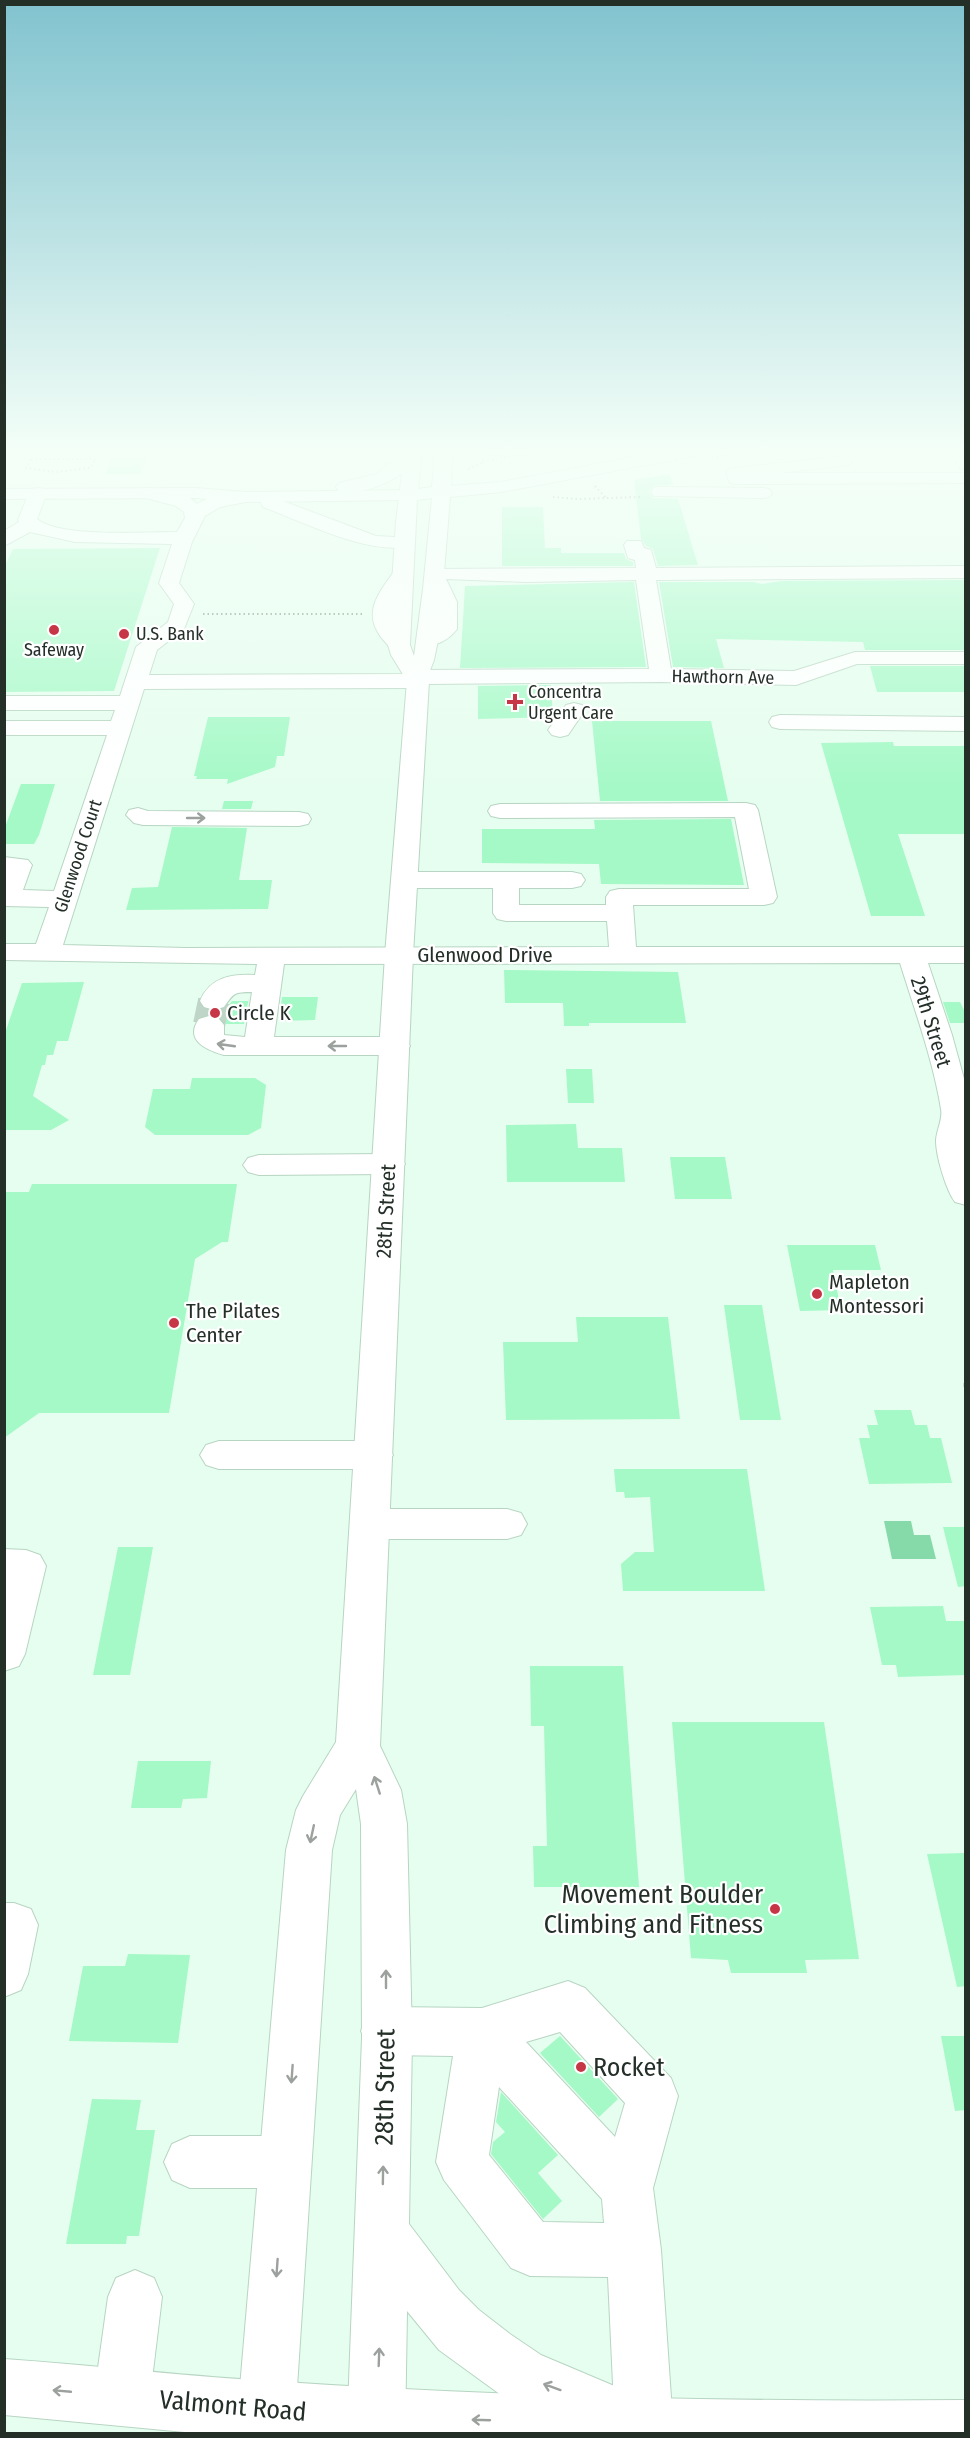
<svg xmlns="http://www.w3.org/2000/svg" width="970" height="2438" font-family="'Fira Sans Condensed',sans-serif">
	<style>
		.water { fill: #86daa9 }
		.building { fill: #a4f9c6 }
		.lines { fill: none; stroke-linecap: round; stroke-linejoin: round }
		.minor-tunnel { stroke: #bfd5c7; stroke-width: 32; stroke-dasharray: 32 16; stroke-linecap: butt }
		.minor-casing { stroke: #b7d5c2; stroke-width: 2 }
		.major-casing { stroke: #b7d5c2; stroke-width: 2 }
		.highway-casing { stroke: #b7d5c2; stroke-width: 2 }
		.path-far1 { stroke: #819388; stroke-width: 2; stroke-dasharray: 1.5 3; stroke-linecap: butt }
		.path { stroke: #819388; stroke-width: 4.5; stroke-dasharray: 4 5; stroke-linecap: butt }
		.minor { fill: #fff; fill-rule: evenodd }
		.major { fill: #fff; fill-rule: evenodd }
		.highway { fill: #fff; fill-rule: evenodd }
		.oneway { stroke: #9ca19e }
		.poi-dot { fill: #c63646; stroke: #fff; stroke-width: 2 }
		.labels { text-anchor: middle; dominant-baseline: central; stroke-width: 4.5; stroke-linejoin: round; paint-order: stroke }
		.far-poi-label { font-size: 18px; fill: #242f28; stroke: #fff; text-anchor: start }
		.far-street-label { font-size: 18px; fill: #242f28; stroke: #fff }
		.street-label { font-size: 21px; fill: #242f28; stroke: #fff }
		.poi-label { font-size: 21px; fill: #242f28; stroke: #fff; text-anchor: start }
		.near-poi-label { font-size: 26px; fill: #242f28; stroke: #fff; text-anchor: end }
		.near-street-label { font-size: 26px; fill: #242f28; stroke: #fff }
	</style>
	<rect width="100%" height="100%" fill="#e6feef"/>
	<polygon class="water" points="884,1521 911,1521 914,1535 930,1535 936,1559 892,1559"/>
	<g class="building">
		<polygon points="115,451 149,451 140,474 105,474"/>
		<polygon points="670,474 673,485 654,486 649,492 654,498 678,499 698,565 658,566 653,549 646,546 641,539 634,480"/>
		<polygon points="502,507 543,507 545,548 561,548 561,553 624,553 626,559 633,562 633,566 502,566"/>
		<polygon points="160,548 114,691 4,692 4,567 13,549"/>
		<polygon points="966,580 966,650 865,650 863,642 716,639 724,668 719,668 673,667 659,582 753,582 762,584 782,581"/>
		<polygon points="634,582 646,667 460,668 465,586"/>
		<polygon points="870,666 966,666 966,692 877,692"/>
		<polygon points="551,685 553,717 478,719 478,686"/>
		<polygon points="208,717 290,717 284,756 277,756 275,767 227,784 228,779 196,779 197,776 194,776"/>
		<polygon points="592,721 711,721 728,801 600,801"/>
		<polygon points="893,742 894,746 966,746 966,834 898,834 925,916 871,916 821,743"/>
		<polygon points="21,784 55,784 39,835 34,844 4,844 4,830"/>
		<polygon points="224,801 253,801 251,809 222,809"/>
		<polygon points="731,819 744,885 601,884 599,864 482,863 482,829 595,829 594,820"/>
		<polygon points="172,827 247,828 239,880 272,880 268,909 126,910 132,888 158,887"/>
		<polygon points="504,970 678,972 686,1023 589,1023 589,1026 564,1026 563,1003 505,1003"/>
		<polygon points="84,982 68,1041 57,1041 53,1055 47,1055 45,1065 42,1065 33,1096 69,1120 51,1130 4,1130 4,1036 22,983"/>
		<polygon points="249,997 244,1024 226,1024 220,1017 204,1015 205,1010 215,1012 225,1009 232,1001 248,1001"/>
		<polygon points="282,997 318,997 315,1020 279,1021"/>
		<polygon points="943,1002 960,1002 966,1014 966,1023 950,1023"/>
		<polygon points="566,1069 592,1069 594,1103 568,1103"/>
		<polygon points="192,1078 255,1078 266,1085 261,1128 248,1135 155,1135 145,1127 153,1089 190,1089"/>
		<polygon points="576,1124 578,1148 622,1148 625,1182 507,1182 506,1125"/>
		<polygon points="670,1157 725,1157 732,1199 675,1199"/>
		<polygon points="32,1184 237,1184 228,1242 222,1242 195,1259 169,1413 39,1413 4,1438 4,1192 29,1192"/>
		<polygon points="787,1245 875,1245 881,1270 833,1270 841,1310 800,1311"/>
		<polygon points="724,1305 762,1305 781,1420 740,1420"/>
		<polygon points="576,1317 668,1317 680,1419 506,1420 503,1342 578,1342"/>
		<polygon points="874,1410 911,1410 915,1425 927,1425 930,1438 941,1438 952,1483 869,1484 859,1438 870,1438 867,1425 878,1425"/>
		<polygon points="614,1469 747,1469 765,1591 623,1591 621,1564 635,1552 654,1552 650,1497 625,1498 624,1492 616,1492"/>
		<polygon points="943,1527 966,1527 966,1586 958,1587"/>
		<polygon points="118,1547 153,1547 130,1675 93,1675"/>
		<polygon points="943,1606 946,1621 966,1621 966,1675 898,1677 896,1665 882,1665 870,1607"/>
		<polygon points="530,1666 623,1666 639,1887 534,1887 533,1846 547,1846 544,1726 531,1726"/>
		<polygon points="672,1722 824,1722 859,1959 805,1960 807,1973 731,1973 728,1960 691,1958"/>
		<polygon points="138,1761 211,1761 207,1798 183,1799 181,1808 131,1808"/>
		<polygon points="966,1853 966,1986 957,1987 927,1854"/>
		<polygon points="128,1954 190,1955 178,2043 69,2041 83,1966 125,1966"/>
		<polygon points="560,2036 618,2099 599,2117 540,2053"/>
		<polygon points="941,2036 966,2036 966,2110 955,2111"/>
		<polygon points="501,2092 558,2155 538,2173 562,2201 543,2219 491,2154 493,2142 505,2132 496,2122"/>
		<polygon points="92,2099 141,2100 136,2130 155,2130 139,2236 127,2236 126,2244 66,2244"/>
	</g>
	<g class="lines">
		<polyline class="minor-tunnel" points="209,1025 214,1001"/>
		<defs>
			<g id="minor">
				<polygon points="943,451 966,451 966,470 960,469 955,459"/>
				<polygon points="843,456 849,457 852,461 849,465 779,473 966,473 966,483 736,484 730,483 726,473 729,469 735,468"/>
				<polygon points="660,487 763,488 769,489 772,493 769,497 763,498 654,496 651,492 654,488"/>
				<path d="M38 488 44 489 47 493 37 519C59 538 146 532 177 532L185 518 184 512 176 506 142 497 139 493 142 489 148 488 190 498 197 504C211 496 235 489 251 493L254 497 251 501 220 507 205 516 192 542 179 583 194 604 184 629 157 650 149 675 408 674 417 670 649 669 636 580 526 582 446 579 457 602V629C449 640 434 648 421 645L418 640 436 626C440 608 435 593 425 578L429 569 636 568 635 560 628 558 624 545 627 541H641L644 548 651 550 656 568 966 566V578L656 580 671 669 794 671 855 652H966V664H857L796 685 661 682 427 684 418 688 144 689 63 945 186 948 609 947 607 921H506L497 919 493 913V888H405L396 886 392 880 396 874 405 872H572L581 874 585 880 581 886 572 888H519V905H606V897L610 891 619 889H749L735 817 500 818 491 816 488 811 491 806 500 804 746 803 755 805 758 810 777 897 773 903 764 905H633L636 947H966V963H928L952 1035 966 1086V1205L955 1202C946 1190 936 1156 936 1141 936 1131 943 1120 941 1109 933 1060 915 1011 900 963L284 964 274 1037H395L405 1040 410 1046 405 1052 395 1055H224C206 1050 184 1040 199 1019L209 1016 219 1019 224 1025V1035L245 1037 252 992C234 992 234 993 224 1007L214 1010 204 1007 200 1001C210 977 231 974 255 975L257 964 4 960V944H36L49 907 4 906V857L28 860 32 865 23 890 54 891 107 735H4V721H111L115 710H4V696H120L136 647 168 622 174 604 159 583 172 544 75 542 30 532 4 546V531L19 522 18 520 29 493 32 489Z"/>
				<path d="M272 492 278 493 280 500 376 536 411 538 414 542 411 546C369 556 304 522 263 507L261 503 266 493Z"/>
				<path d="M403 567 410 569 413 573C403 588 387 607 395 626 398 633 405 638 410 645L407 650C397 652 393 651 386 643 360 615 377 595 396 569Z"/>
				<polygon points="574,703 582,705 585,710 568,735 560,737 552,735 548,730 566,705"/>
				<polygon points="780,715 966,717 966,731 780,729 772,727 769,722 772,717"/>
				<polygon points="138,808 148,811 299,812 308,814 311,819 308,824 299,826 143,825 134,823 126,815 129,810"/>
				<polygon points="389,1154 400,1157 405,1164 400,1171 389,1174 259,1175 248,1172 243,1165 248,1158 259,1155"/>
				<polygon points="219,1441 374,1441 387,1445 393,1455 387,1465 374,1469 219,1469 206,1465 200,1455 206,1445"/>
				<polygon points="370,1509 507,1509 521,1513 527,1524 521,1535 507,1539 370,1539 356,1535 350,1524 356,1513"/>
				<polygon points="4,1549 26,1550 40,1555 46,1566 25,1654 19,1666 4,1671"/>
				<polygon points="4,1903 14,1903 31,1909 38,1925 28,1974 21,1990 4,1997"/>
				<path d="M568 1981 585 1988 671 2078 678 2096 653 2188 661 2250 673 2427 670 2434H618L615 2427 608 2277 530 2276 511 2268 444 2180 436 2162 453 2056 386 2055 368 2048 361 2031 368 2014 386 2007 482 2008ZM560 2032 625 2103 615 2137 526 2042ZM499 2087 602 2199 604 2223 543 2222 489 2155Z"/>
				<polygon points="190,2136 285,2136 303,2144 311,2162 303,2180 285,2188 190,2188 172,2180 164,2162 172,2144"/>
				<polygon points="135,2270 154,2278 162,2297 150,2396 142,2416 122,2424 102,2416 94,2396 108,2297 116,2278"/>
			</g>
			<g id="major">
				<polygon points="195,488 245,492 408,490 414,491 417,495 414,499 408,500 245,502 195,498 4,499 4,489"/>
				<path d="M4 2359C93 2365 181 2376 270 2381 501 2397 733 2402 966 2400V2434H206L4 2415Z"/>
			</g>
			<path id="highway" d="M404 451H422L418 489 432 487 435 451H453L451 486 501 482 666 451H703L700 455 694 456 501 492 450 497 439 635 434 660 427 678 429 681 413 955 380 1746 401 1790 407 1824 412 2038 409 2224 459 2290 479 2310 510 2334 541 2355 664 2407 673 2427 670 2434H591L501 2395 439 2350 407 2311 405 2434H347L362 2038 361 1824 356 1789 340 1815 332 1850 294 2434H236L286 1850 296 1810 303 1796 336 1742 385 955 407 681 391 655 388 645 396 522 402 473C386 485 358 496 339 491L336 487 339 483 376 474ZM432 498 423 589 414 656 410 645 417 500Z"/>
		</defs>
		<use href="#minor" class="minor-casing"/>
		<use href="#major" class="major-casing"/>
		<use href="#highway" class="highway-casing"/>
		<g class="path-far1">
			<polyline points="473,451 504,457 558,451"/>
			<polyline points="736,453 747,451"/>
			<polyline points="712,458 728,455"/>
			<polygon points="31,459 96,459 90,468 55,472 26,468"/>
			<polyline points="483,462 497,459"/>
			<polyline points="468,469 483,462 482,455"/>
			<polyline points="595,486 606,498"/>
			<polyline points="553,497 577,499 641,497"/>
			<polyline points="203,614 363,614"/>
		</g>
		<polyline class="path" points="966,1383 966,1389"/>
		<use href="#minor" class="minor"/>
		<use href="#major" class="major"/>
		<use href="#highway" class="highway"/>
	</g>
	<defs><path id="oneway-shaft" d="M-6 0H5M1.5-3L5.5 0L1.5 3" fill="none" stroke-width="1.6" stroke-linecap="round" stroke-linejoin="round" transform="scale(1.5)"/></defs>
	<g class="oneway">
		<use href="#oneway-shaft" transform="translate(196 818)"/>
		<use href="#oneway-shaft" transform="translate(226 1045) rotate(-172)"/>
		<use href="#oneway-shaft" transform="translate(337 1046) rotate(-180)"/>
		<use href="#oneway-shaft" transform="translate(377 1785) rotate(-108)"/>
		<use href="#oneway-shaft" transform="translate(312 1834) rotate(102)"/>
		<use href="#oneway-shaft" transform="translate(386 1979) rotate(-90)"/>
		<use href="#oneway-shaft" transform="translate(292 2074) rotate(94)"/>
		<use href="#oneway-shaft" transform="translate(383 2175) rotate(-89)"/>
		<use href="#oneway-shaft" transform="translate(277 2268) rotate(94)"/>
		<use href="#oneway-shaft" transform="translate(379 2357) rotate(-88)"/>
		<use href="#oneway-shaft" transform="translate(552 2387) rotate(-160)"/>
		<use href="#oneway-shaft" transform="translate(62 2391) rotate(-175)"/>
		<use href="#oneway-shaft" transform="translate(481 2420) rotate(-178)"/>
	</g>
	<linearGradient id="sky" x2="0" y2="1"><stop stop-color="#81c3cf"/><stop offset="0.57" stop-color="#f4fff8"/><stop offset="1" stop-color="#f4fff8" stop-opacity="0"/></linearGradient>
	<rect width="970" height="792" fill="url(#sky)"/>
	<g class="poi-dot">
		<circle cx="54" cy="630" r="6"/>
		<circle cx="124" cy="634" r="6"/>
		<path d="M512 693h6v6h6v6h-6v6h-6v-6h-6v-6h6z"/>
		<circle cx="215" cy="1013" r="6"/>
		<circle cx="817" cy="1294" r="6"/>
		<circle cx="174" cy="1323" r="6"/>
		<circle cx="775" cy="1909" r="6"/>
		<circle cx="581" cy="2067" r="6"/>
	</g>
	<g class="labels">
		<g class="far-poi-label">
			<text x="136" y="634">U.S. Bank</text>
			<text x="54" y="650" text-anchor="middle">Safeway</text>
			<text x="528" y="692">Concentra<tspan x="528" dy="21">Urgent Care</tspan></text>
		</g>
		<g class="far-street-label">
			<text transform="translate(723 677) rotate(1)">Hawthorn Ave</text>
			<text transform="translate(78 856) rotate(-72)">Glenwood Court</text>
		</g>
		<g class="street-label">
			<text x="485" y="955">Glenwood Drive</text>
			<text transform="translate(931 1022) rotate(73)">29th Street</text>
			<text transform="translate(386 1211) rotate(-87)">28th Street</text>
		</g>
		<g class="poi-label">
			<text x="227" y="1013">Circle K</text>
			<text x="829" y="1282">Mapleton<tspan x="829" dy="24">Montessori</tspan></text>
			<text x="186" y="1311">The Pilates<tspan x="186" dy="24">Center</tspan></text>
		</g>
		<g class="near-poi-label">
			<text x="763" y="1894">Movement Boulder<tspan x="763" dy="30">Climbing and Fitness</tspan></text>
			<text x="593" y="2067" text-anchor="start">Rocket</text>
		</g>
		<g class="near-street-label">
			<text transform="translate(385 2087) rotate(-89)">28th Street</text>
			<text transform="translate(233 2406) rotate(5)">Valmont Road</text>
		</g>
	</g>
	<rect width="970" height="2438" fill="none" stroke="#242f28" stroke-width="12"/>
</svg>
